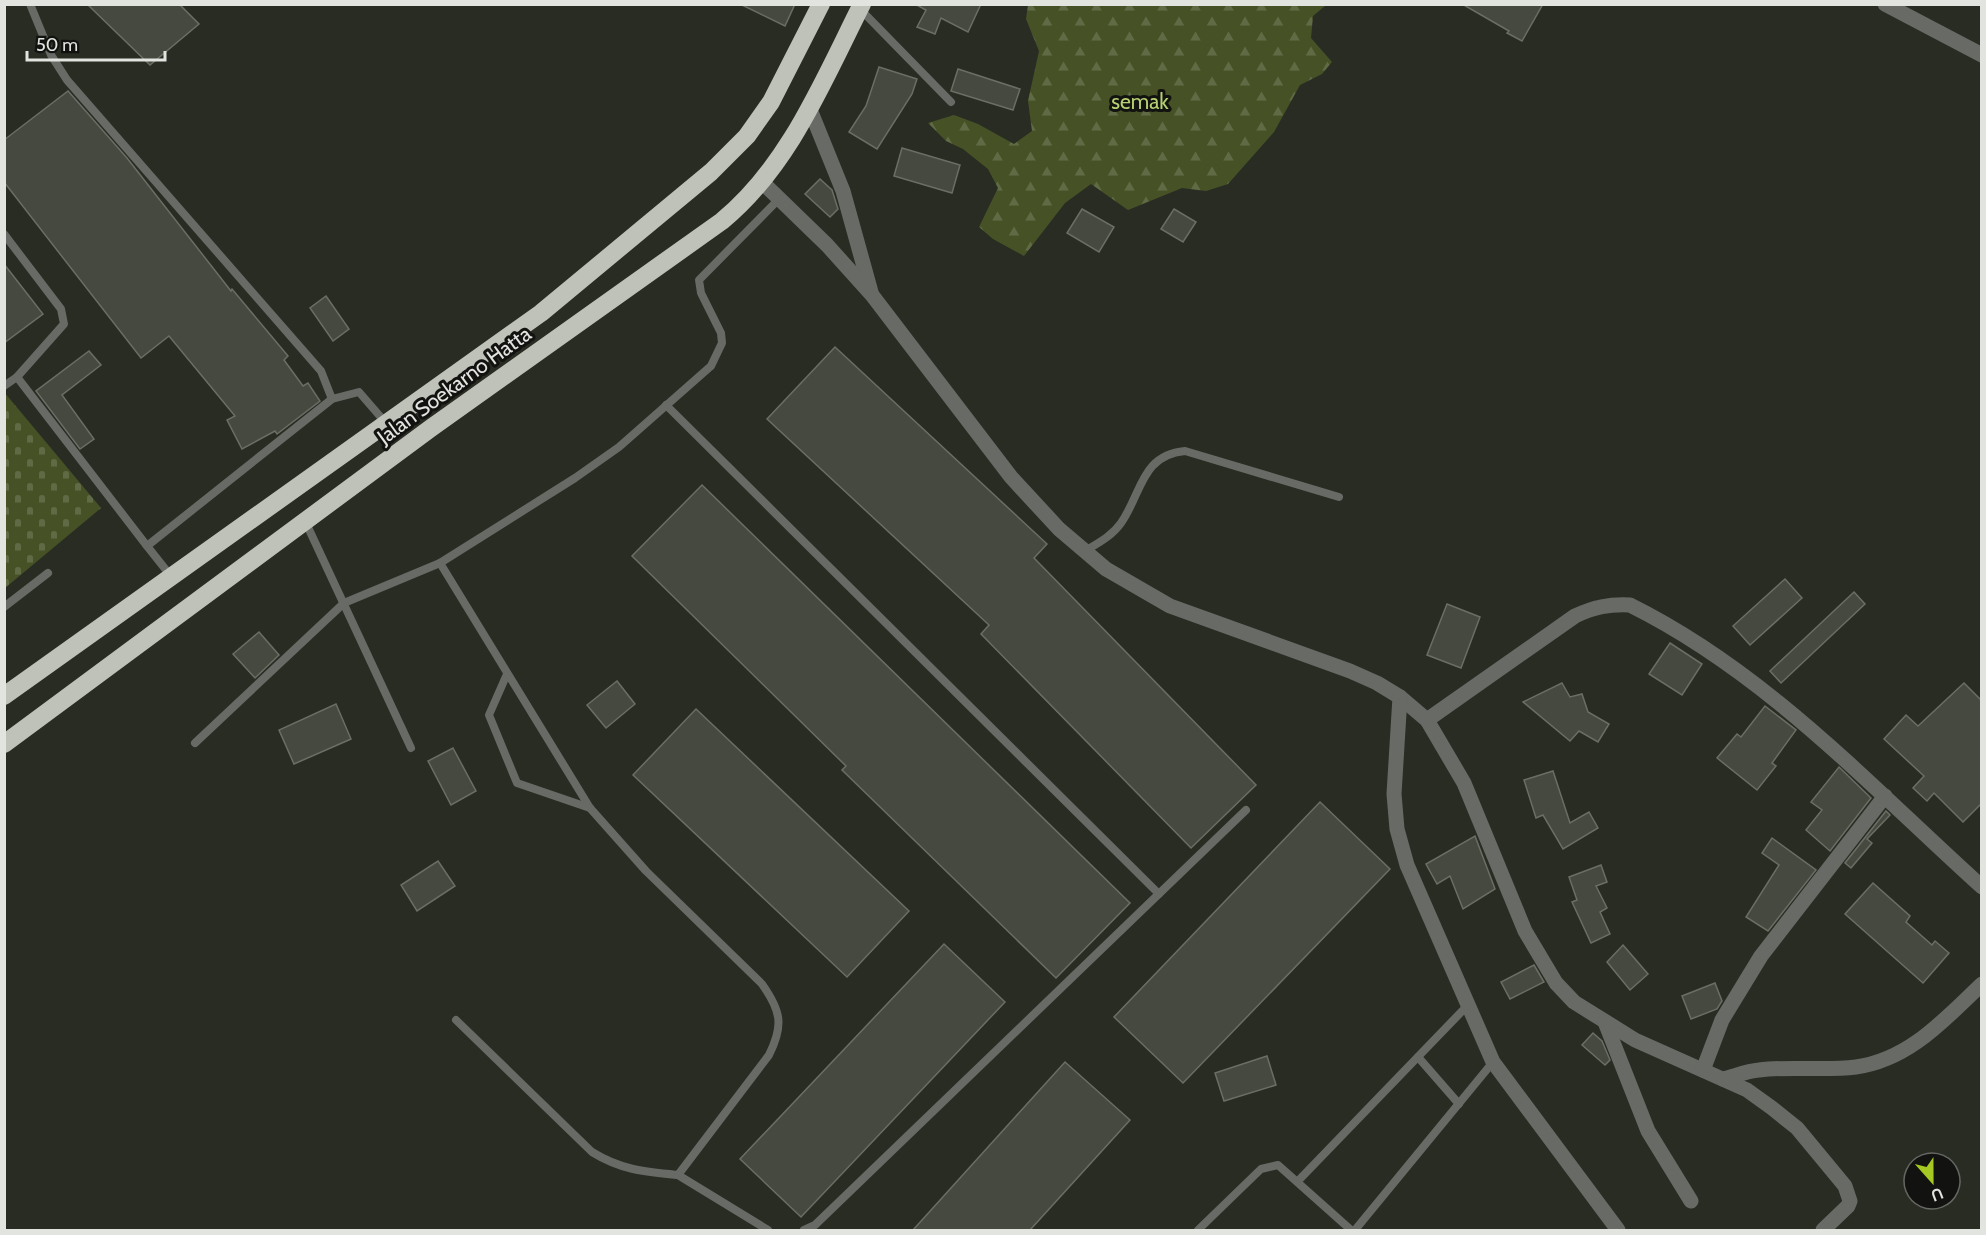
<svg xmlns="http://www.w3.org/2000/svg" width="1986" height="1235" font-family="Cabin,sans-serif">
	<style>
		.forest { fill: url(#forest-firs) }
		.cemetery { fill: url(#cemetery-stones) }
		.building { fill: #464940; stroke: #6b6e65; stroke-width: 1.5 }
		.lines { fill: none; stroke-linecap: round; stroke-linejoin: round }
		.lane { stroke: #686a66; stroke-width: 8 }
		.street { stroke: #686a66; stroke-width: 15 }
		.highway { stroke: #bfc2b8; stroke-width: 18 }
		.labels { text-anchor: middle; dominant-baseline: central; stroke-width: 6; stroke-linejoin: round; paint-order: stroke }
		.park-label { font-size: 21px; fill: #b6d071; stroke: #121310 }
		.street-label { font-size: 21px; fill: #e2e4df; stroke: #121310 }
	</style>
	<defs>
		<pattern id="forest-firs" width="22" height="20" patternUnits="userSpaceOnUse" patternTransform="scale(1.5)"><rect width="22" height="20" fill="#465226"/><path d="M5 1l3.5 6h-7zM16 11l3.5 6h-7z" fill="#606b45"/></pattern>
		<pattern id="cemetery-stones" width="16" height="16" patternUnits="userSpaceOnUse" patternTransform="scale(1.5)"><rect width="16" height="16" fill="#465226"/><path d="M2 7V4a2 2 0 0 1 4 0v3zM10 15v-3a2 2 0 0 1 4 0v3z" fill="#606b45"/></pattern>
	</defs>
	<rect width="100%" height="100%" fill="#292c23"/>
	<polygon class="forest" points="1028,5 1326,5 1313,16 1311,38 1332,62 1322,74 1300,85 1274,132 1228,184 1206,191 1182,188 1128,210 1091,184 1065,203 1024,256 993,239 979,227 998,188 988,169 963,149 946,141 928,123 954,115 978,124 1014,144 1032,131 1028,101 1039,51 1026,19"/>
	<polygon class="cemetery" points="4,392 101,508 5,588 4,588"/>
	<g class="building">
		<polygon points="87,4 179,4 199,24 150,65"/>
		<polygon points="740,4 795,4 785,26"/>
		<polygon points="915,4 981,4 968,32 941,18 935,34 917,27 926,10"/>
		<polygon points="1462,4 1543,4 1522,41 1507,33 1509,31"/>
		<polygon points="879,67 917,79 912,94 877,149 849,132 866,106"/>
		<polygon points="958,69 1020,89 1013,110 951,91"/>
		<polygon points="68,91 127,158 231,291 232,289 288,356 284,360 303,386 308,383 320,401 277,434 275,431 242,449 227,420 235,416 169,336 141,358 4,182 4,140"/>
		<polygon points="902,148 960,165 952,193 894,176"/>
		<polygon points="820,179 832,190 838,209 830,217 805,194"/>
		<polygon points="1082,209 1114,227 1099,252 1067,233"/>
		<polygon points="1174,209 1196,222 1183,242 1161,229"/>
		<polygon points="4,264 43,314 4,343"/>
		<polygon points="326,296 349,329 333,341 310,308"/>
		<polygon points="835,347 1047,544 1034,558 1256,785 1191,848 981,634 989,625 767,419"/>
		<polygon points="89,351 101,365 62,395 94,439 80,449 36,391"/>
		<polygon points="702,485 1130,903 1056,978 842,770 846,766 632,556"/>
		<polygon points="1785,579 1802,598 1750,645 1733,626"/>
		<polygon points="1854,592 1865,604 1781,683 1770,671"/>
		<polygon points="1447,604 1480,617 1461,668 1427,655"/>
		<polygon points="259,632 279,655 255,678 233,654"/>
		<polygon points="1670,643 1702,664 1682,695 1649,674"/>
		<polygon points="617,681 635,704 606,728 587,705"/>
		<polygon points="1562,683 1570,697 1582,694 1588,712 1609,724 1598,742 1579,731 1570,741 1523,702"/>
		<polygon points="1964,683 1982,701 1982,803 1963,822 1934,793 1927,801 1913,788 1924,776 1884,739 1906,715 1918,726"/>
		<polygon points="336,704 351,739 294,764 279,730"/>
		<polygon points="1765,706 1796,730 1772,763 1776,766 1757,790 1717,758 1737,734 1741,737"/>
		<polygon points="696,709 909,911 847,977 633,775"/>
		<polygon points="453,748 476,791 451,805 428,761"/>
		<polygon points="1839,767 1871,798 1830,851 1806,830 1822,810 1811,802"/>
		<polygon points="1553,771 1570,823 1589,812 1598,828 1563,849 1543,815 1536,818 1524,780"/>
		<polygon points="1320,802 1390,869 1183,1083 1114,1017"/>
		<polygon points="1886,811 1890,815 1867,839 1872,843 1851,868 1845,863"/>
		<polygon points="1475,836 1495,889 1463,909 1450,876 1437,884 1426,864"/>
		<polygon points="1772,838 1816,870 1768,931 1746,917 1779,865 1762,853"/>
		<polygon points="438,861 455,886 417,911 401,885"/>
		<polygon points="1601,865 1607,882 1596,886 1607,908 1600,912 1610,934 1591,943 1572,902 1577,900 1569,877"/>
		<polygon points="1873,883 1910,916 1906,922 1932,945 1935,941 1949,953 1923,983 1845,914"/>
		<polygon points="944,944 1005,1002 801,1217 740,1159"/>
		<polygon points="1623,945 1648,974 1630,990 1607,962"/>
		<polygon points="1534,965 1544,982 1510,999 1501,982"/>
		<polygon points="1715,983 1722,1001 1717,1009 1691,1019 1682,996"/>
		<polygon points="1593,1033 1602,1041 1610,1060 1605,1065 1582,1045"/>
		<polygon points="1267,1056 1276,1085 1224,1101 1215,1073"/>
		<polygon points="1065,1062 1130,1120 1030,1230 913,1230"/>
	</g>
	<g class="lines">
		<g class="lane">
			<polyline points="30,4 51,55 67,80 321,371 332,399"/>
			<polyline points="860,9 951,102"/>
			<polyline points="4,234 61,309 64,324 17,377 4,386"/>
			<polyline points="17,377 147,546"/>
			<polyline points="666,405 1159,894"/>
			<polyline points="306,523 411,748"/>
			<path d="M1085 551C1098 543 1112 536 1121 523 1142 493 1141 455 1185 451L1339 497"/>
			<path d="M440 563 590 808 646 871 762 984C781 1011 784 1025 769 1055L678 1175C645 1172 621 1170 592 1152L456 1020"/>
			<polyline points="170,575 147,546 332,399 359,392 385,422"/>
			<polyline points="4,607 48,573"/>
			<polyline points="507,674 489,715 517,783 590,808"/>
			<polyline points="195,743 344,603 440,563 575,478 619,447 711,366 722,343 721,333 701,293 699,280 779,199"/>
			<polyline points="1418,1057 1459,1104"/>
			<polyline points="678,1175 768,1230"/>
			<polyline points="1298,1181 1467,1006"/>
			<polyline points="804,1230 815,1225 1246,810"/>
			<polyline points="1198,1230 1261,1169 1278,1165 1351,1230"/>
			<polyline points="1355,1230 1493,1062"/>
		</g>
		<g class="street">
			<polyline points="1885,4 1982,55"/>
			<polyline points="809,107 843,191 871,292"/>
			<path d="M763 183 827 245 872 295 1011 477 1059 529 1106 569 1170 606 1350 671 1377 683 1400 697 1427 720 1575 616C1594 607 1609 604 1630 605 1767 673 1870 786 1982 887"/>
			<polyline points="1400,697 1394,794 1397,829 1407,865 1493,1062 1618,1230"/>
			<polyline points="1427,720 1464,783 1525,931 1556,983 1574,1002 1635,1040 1747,1090 1772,1108 1797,1128 1845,1186 1850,1201 1848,1206 1823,1230"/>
			<polyline points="1605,1022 1648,1131 1691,1201"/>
			<polyline points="1703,1070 1722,1020 1761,956 1885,796"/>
			<path d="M1723 1079C1735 1076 1747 1071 1759 1070 1791 1066 1824 1071 1856 1067 1909 1060 1945 1019 1982 984"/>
		</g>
		<g class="highway">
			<polyline points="4,696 541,313 711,172 747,136 771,102 821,4"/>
			<path d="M4 744 431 428 722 221C789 166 823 81 862 4"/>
		</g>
	</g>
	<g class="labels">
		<g class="park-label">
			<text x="1140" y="101">semak</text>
		</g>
		<g class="street-label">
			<text transform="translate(454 385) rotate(-36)">Jalan Soekarno Hatta</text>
		</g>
	</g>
	<rect width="1986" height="1235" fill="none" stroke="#e2e4df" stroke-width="12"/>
	<g transform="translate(1932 1181) rotate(159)"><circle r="28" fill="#121310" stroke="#656763" stroke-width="1.5"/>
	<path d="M0-4.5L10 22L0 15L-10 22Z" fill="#a5c823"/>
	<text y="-9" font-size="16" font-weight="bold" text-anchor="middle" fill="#e2e4df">U</text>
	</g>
	<path d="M27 51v9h138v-9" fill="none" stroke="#e2e4df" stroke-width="3"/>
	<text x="36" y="51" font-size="18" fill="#e2e4df" stroke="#121310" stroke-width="4.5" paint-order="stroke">50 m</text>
</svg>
